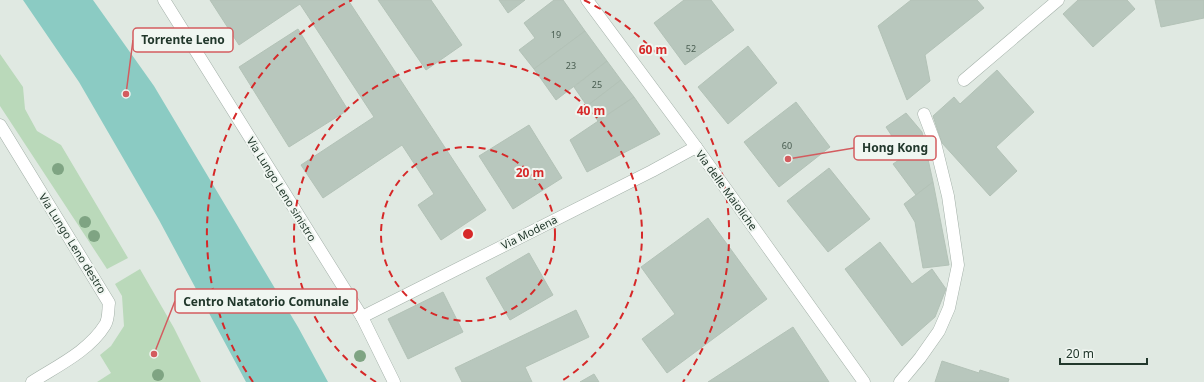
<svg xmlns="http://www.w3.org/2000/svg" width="1204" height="382" font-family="'Noto Sans',sans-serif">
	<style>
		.green { fill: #bad9ba }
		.water { fill: #8bcbc3 }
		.building { fill: #b8c7bd; stroke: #b3c2b7 }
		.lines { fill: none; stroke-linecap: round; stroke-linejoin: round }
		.minor-casing { stroke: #a3b0a8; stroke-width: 13 }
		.minor { stroke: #fff; stroke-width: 12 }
		.tree { fill: #7fa483 }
		.ring { fill: none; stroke: #d62828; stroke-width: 2; stroke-dasharray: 7 5 }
		.labels { text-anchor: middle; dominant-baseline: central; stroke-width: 4; stroke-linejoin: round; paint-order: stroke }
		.number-label { font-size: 9px; fill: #485c50 }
		.street-label { font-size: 11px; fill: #22382c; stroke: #f0f6f1 }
		.centre { fill: #d62828; stroke: #f0f6f1; stroke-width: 2 }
		.ring-label { font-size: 12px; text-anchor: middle; font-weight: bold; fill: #d62828; stroke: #f0f6f1; stroke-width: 4; stroke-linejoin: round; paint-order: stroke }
		.leader { fill: none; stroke: #d35c5f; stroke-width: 1.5 }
		.callout-dot { fill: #d35c5f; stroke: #f0f6f1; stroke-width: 1.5 }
		.callout { fill: #f0f6f1; stroke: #d35c5f; stroke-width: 1.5 }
		.callout-label { font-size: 12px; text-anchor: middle; font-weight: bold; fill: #22382c }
	</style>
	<rect width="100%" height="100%" fill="#e0e9e2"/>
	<g class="green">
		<polygon points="0,54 23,87 25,109 37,131 61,145 128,258 107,269 0,106"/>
		<polygon points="140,269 174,328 201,382 97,382 111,373 100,355 111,346 124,326 122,296 115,284"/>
	</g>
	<polygon class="water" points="23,0 93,0 154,86 298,327 328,382 246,382 159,220 79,82"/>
	<g class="building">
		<polygon points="210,0 348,0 486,210 441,240 418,205 434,194 402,145 323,198 301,165 374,117 300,4 239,45"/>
		<polygon points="378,0 431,0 462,45 426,70"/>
		<polygon points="499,0 525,0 508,13"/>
		<polygon points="554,0 563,0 585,31 534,69 519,50 535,38 524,23"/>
		<polygon points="684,0 711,0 734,30 685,65 654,23"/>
		<polygon points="911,0 977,0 984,8 925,55 930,81 907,100 878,26"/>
		<polygon points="1078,0 1127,0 1135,9 1093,47 1063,14"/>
		<polygon points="1155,0 1204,0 1204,18 1161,27"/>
		<polygon points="298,29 348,110 289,147 239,67"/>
		<polygon points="585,31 607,61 556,100 534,69"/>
		<polygon points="748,46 777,83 728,124 698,87"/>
		<polygon points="607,61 621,80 587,106 574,87"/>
		<polygon points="997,70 1034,112 996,147 1017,171 990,196 942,143 933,116 954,97 960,104"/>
		<polygon points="621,80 634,97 598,121 587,106"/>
		<polygon points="634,97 660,134 587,172 570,140"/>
		<polygon points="796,102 830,147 779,187 744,142"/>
		<polygon points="906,113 922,132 933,182 916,195 893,164 905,156 886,127"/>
		<polygon points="529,125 562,178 513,209 479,156"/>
		<polygon points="829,168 870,219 828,252 787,201"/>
		<polygon points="933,182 949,265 923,268 915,222 904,204"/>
		<polygon points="708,218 767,299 667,373 642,339 675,314 641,267"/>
		<polygon points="880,242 912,284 932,269 946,289 935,317 902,346 845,269"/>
		<polygon points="529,253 553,295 510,320 486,278"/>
		<polygon points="443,292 463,332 408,359 388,319"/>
		<polygon points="576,310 589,337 525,367 532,382 462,382 455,368"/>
		<polygon points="793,327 829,382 708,382"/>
		<polygon points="942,361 979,373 980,370 1009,379 1008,382 935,382"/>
		<polygon points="594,374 599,382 580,382"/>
	</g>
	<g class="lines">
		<defs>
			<g id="minor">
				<polyline points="164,0 362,317 394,382"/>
				<polyline points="587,0 696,147 864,382"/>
				<polyline points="964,80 1058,0"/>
				<path d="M0 125 109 303C108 309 109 319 105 325 89 351 57 366 32 382"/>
				<polyline points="362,317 652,171 696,147"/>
				<polyline points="900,382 920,358 939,331 949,308 958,265 948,196 935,143 924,114"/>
			</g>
		</defs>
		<use href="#minor" class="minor-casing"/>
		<use href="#minor" class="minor"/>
	</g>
	<g class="tree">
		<circle cx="58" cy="169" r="6"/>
		<circle cx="85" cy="222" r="6"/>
		<circle cx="94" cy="236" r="6"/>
		<circle cx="360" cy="356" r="6"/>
		<circle cx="158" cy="375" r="6"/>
	</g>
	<g class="ring">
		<circle cx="468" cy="234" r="87"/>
		<path d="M376 382A174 174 0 1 1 560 382"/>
		<path d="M253 382A261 261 0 0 1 352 0M584 0A261 261 0 0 1 683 382"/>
	</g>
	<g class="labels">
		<g class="number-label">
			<text x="556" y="34">19</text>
			<text x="691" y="48">52</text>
			<text x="571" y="65">23</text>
			<text x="597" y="84">25</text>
			<text x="787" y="145">60</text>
		</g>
		<g class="street-label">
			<text transform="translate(282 189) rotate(58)">Via Lungo Leno sinistro</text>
			<text transform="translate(727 190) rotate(54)">Via delle Maioliche</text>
			<text transform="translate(529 232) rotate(-27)">Via Modena</text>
			<text transform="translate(73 243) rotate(58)">Via Lungo Leno destro</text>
		</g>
	</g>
	<circle cx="468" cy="234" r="6" class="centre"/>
	<g class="ring-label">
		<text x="653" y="54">60 m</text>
		<text x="591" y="115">40 m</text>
		<text x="530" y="177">20 m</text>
	</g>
	<path class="leader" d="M126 94L133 40M788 159L854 148M154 354L175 301"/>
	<g class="callout-dot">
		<circle cx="126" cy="94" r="4"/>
		<circle cx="788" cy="159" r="4"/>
		<circle cx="154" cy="354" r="4"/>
	</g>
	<g class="callout">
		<rect x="133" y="28" width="100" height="24" rx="4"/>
		<rect x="854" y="136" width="82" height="24" rx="4"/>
		<rect x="175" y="289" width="182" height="24" rx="4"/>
	</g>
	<g class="callout-label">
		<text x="183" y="44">Torrente Leno</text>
		<text x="895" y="152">Hong Kong</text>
		<text x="266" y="306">Centro Natatorio Comunale</text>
	</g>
	<path d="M1060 358v6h87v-6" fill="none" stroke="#22382c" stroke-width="2"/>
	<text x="1066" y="358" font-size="12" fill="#22382c" stroke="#f0f6f1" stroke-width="3" paint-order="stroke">20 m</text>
</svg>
